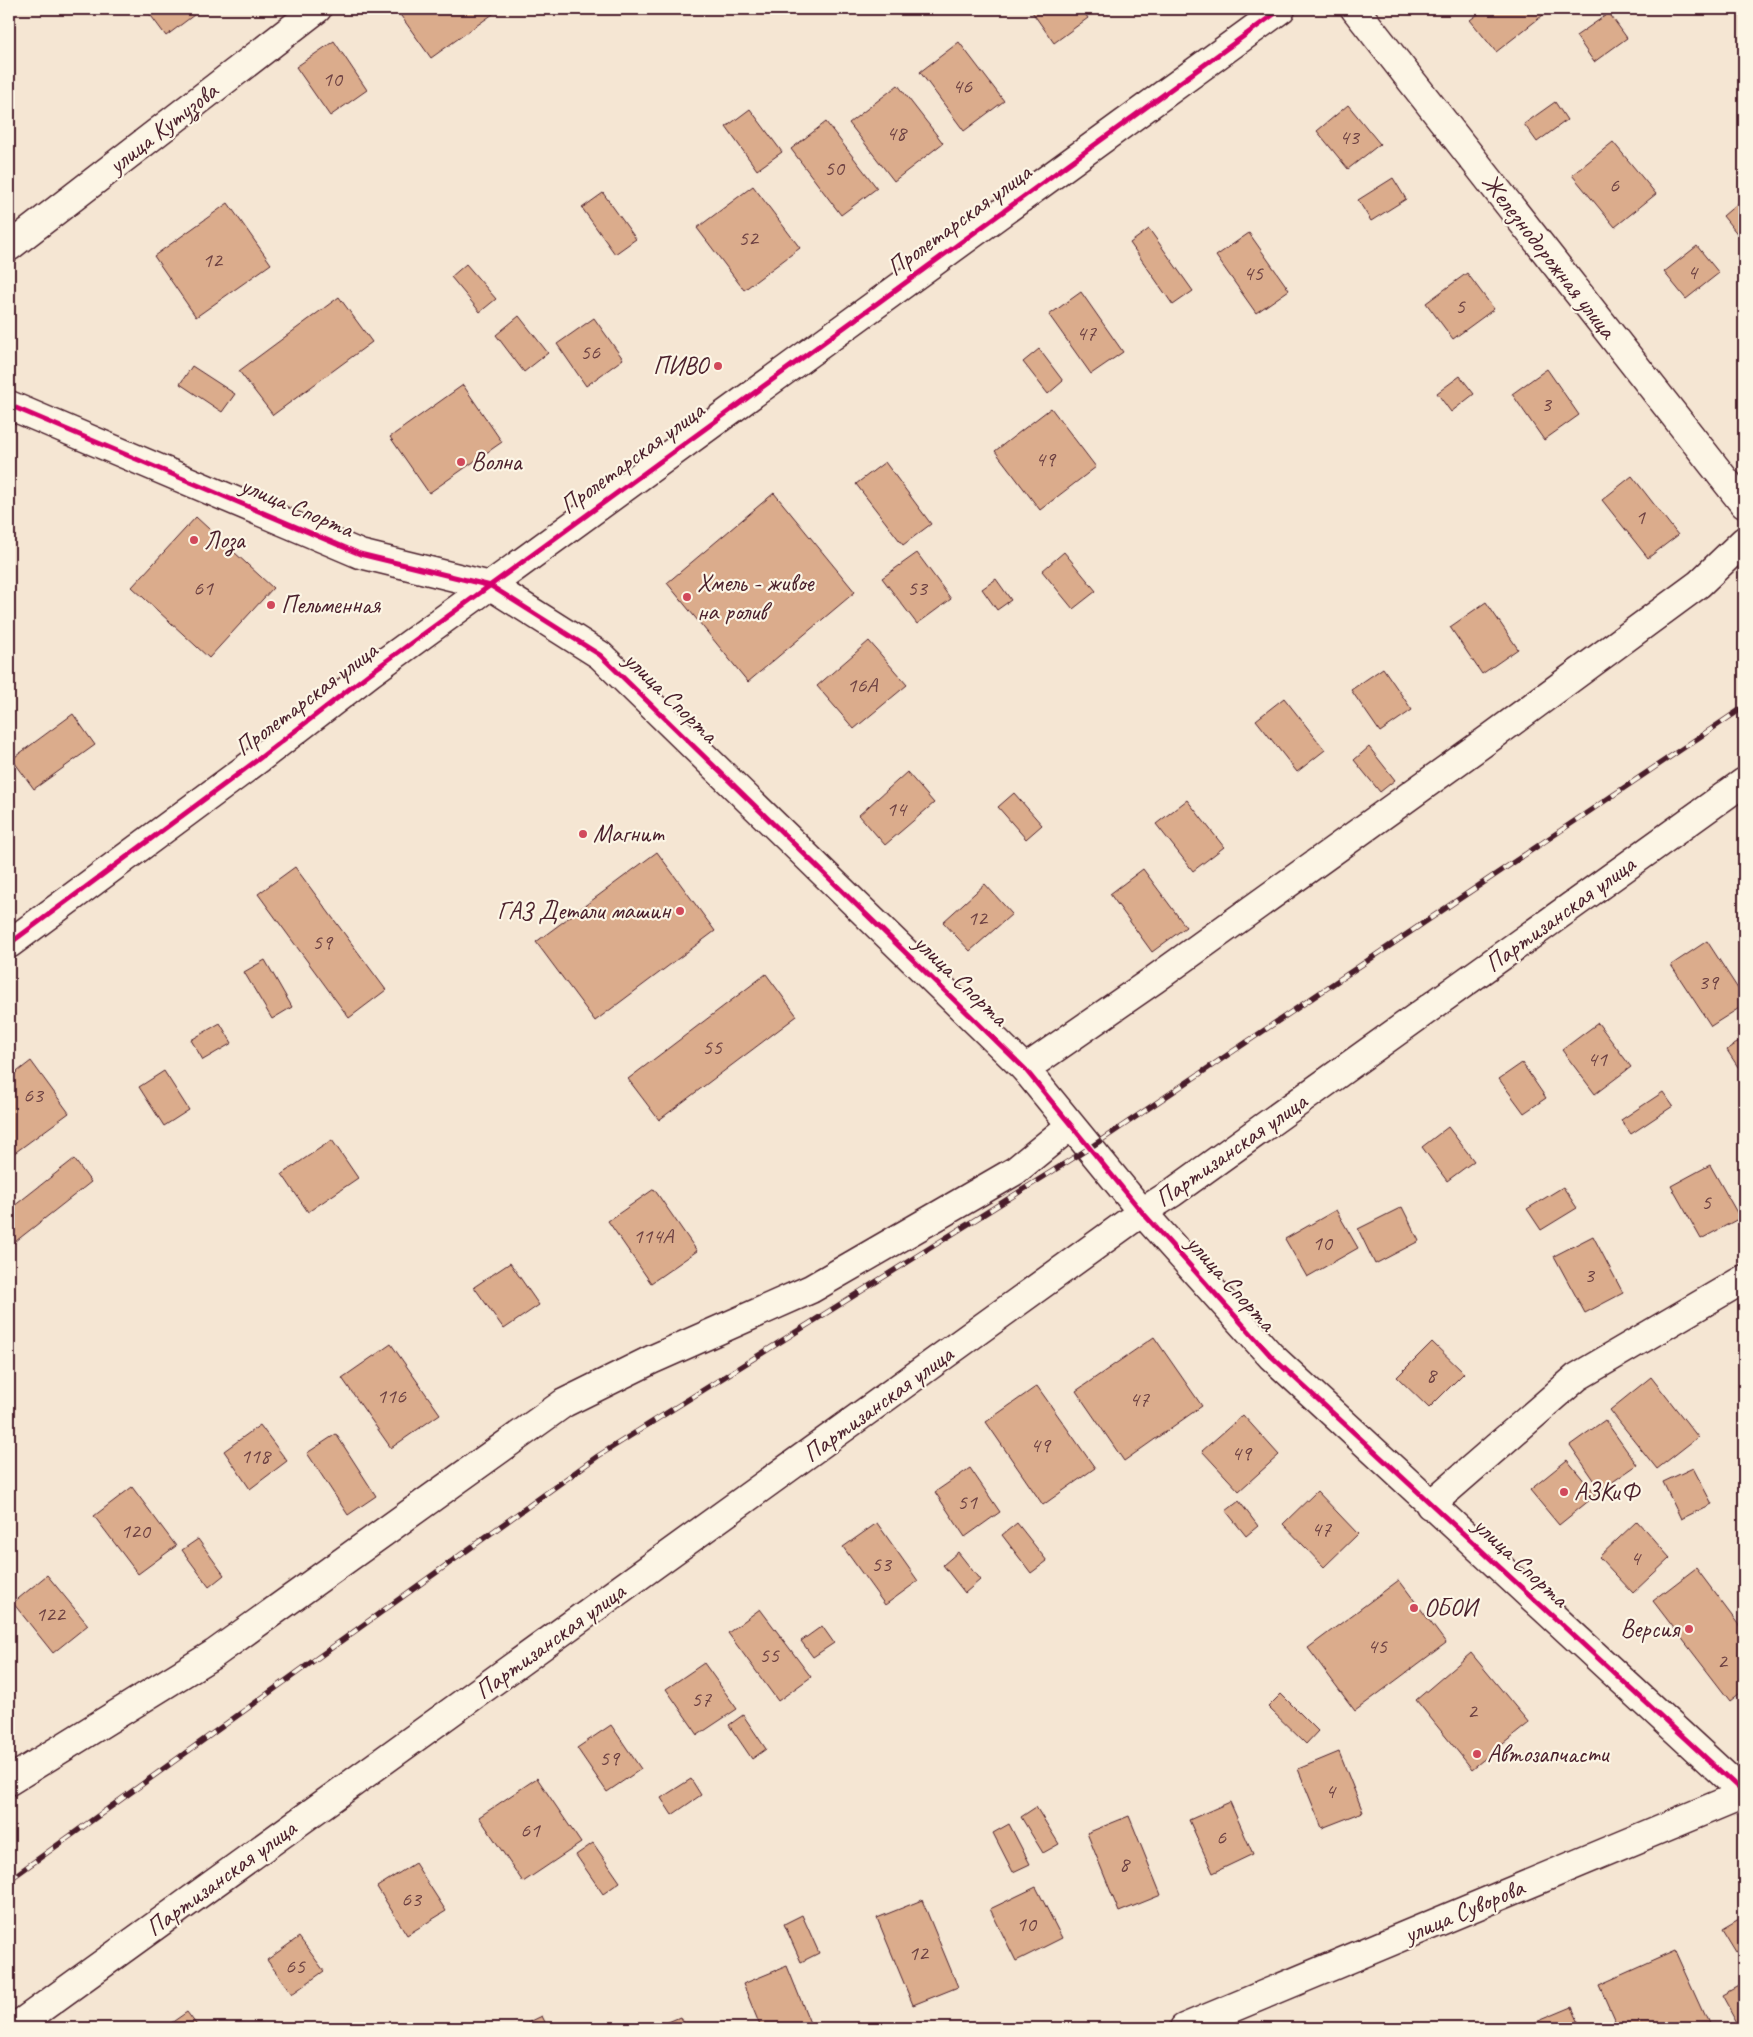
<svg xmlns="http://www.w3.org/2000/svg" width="1753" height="2037" font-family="Caveat,sans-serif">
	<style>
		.building { fill: #dbac8c; stroke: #4a1f2b }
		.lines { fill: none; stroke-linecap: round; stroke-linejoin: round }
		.minor-casing { stroke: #4a1f2b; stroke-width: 31 }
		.tertiary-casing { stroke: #4a1f2b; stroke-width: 31 }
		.primary-casing { stroke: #4a1f2b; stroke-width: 31 }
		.minor { stroke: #fcf5e5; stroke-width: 28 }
		.tertiary { stroke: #fcf5e5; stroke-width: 28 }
		.primary { stroke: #fcf5e5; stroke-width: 28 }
		.rail-casing { stroke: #4a1f2b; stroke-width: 5.5 }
		.rail { stroke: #fcf5e5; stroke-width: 4; stroke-dasharray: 11; stroke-linecap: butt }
		.cycleway-casing { stroke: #fcf5e5; stroke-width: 8 }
		.cycleway { stroke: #d6006c; stroke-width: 5 }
		.poi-dot { fill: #d1495b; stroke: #fcf5e5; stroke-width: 2 }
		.labels { text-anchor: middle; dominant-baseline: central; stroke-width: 4.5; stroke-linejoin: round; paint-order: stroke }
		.number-label { font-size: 22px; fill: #6e4243 }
		.street-label { font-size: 25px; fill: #4a1f2b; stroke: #fcf5e5 }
		.poi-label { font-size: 25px; fill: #4a1f2b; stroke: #fcf5e5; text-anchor: start }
	</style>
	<rect width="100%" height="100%" fill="#f5e6d3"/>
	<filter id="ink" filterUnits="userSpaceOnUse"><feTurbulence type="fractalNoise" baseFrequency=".02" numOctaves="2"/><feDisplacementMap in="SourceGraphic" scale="10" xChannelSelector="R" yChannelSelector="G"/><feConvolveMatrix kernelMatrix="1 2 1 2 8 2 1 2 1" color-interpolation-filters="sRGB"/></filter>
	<g filter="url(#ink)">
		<g class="building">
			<polygon points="146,9 189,9 194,15 166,36"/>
			<polygon points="396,9 500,9 431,58"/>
			<polygon points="1030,9 1082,9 1088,18 1054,43"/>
			<polygon points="1485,9 1544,9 1547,12 1496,52 1470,20"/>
			<polygon points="1609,13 1627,38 1594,62 1576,36"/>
			<polygon points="334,41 367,90 330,116 296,67"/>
			<polygon points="959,42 1004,101 964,131 920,72"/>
			<polygon points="898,85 943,143 894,181 849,123"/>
			<polygon points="1555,102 1567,120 1537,142 1524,124"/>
			<polygon points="1348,105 1380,144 1348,169 1317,131"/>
			<polygon points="750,109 782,152 757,170 726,127"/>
			<polygon points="826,122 877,188 841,215 791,149"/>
			<polygon points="1613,142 1656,194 1615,227 1572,175"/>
			<polygon points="1393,178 1406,199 1371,221 1358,200"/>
			<polygon points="753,186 800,248 744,290 697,228"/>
			<polygon points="603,193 636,239 615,254 582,208"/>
			<polygon points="1744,198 1744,231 1739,236 1723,216"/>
			<polygon points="228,203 271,264 196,317 154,256"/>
			<polygon points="1149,229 1193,291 1173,305 1130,243"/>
			<polygon points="1249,233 1289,290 1256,313 1216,256"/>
			<polygon points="1697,246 1719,273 1686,299 1664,272"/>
			<polygon points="466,264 496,299 480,312 451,277"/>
			<polygon points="1467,273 1494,309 1453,339 1426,303"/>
			<polygon points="1081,292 1123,352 1091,374 1049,315"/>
			<polygon points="339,297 372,342 273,415 239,371"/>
			<polygon points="519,316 548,353 524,372 496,335"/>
			<polygon points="594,318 623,359 586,386 557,344"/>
			<polygon points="1039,349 1063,381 1048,394 1023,362"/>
			<polygon points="192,366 235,394 222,412 180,384"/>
			<polygon points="1547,369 1579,415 1544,440 1512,394"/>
			<polygon points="1460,376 1474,394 1451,412 1437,393"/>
			<polygon points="463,385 502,442 429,493 390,437"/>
			<polygon points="1051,408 1096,467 1040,510 995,451"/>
			<polygon points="885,462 931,524 903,545 856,484"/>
			<polygon points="1632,476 1678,535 1648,558 1602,500"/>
			<polygon points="774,493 855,592 748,682 667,583"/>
			<polygon points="196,517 273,588 209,658 132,587"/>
			<polygon points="1064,552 1096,591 1073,609 1042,571"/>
			<polygon points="917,553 951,599 917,624 882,578"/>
			<polygon points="996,579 1011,600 997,610 982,589"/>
			<polygon points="1486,602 1518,649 1482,674 1450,627"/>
			<polygon points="869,641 907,685 854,729 817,686"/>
			<polygon points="1383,668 1412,710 1380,732 1351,690"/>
			<polygon points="1284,698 1325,750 1297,772 1256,720"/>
			<polygon points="73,714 95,745 34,789 12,759"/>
			<polygon points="1369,747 1395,780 1380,792 1354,760"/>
			<polygon points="907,772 934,803 885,845 859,815"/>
			<polygon points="1014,793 1042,825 1026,839 998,807"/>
			<polygon points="1187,800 1224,847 1193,871 1156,824"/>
			<polygon points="657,852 715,931 595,1021 536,942"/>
			<polygon points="295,867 386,990 349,1018 258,894"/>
			<polygon points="1143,869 1186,927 1152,952 1110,894"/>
			<polygon points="985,884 1012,914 970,951 943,922"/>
			<polygon points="1707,941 1744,998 1744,1005 1711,1026 1671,965"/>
			<polygon points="265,960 292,1007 272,1019 244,972"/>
			<polygon points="766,974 797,1016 659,1120 628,1079"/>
			<polygon points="220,1023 232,1043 203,1060 191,1040"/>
			<polygon points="1598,1023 1631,1067 1595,1094 1562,1050"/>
			<polygon points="1744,1038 1744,1062 1738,1067 1727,1050"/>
			<polygon points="31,1061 69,1113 9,1157 9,1078"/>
			<polygon points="1522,1063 1546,1098 1524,1113 1499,1079"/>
			<polygon points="164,1071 189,1110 164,1126 139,1087"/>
			<polygon points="1663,1092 1673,1106 1631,1134 1621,1120"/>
			<polygon points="1448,1127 1474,1161 1447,1181 1422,1147"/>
			<polygon points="332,1140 358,1178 308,1212 282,1174"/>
			<polygon points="74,1159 91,1182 11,1245 9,1243 9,1210"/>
			<polygon points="1710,1165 1740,1218 1701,1239 1671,1186"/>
			<polygon points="1563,1187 1577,1208 1541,1230 1527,1209"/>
			<polygon points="654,1189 697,1251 651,1283 608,1221"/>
			<polygon points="1402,1207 1419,1241 1375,1264 1358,1229"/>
			<polygon points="1336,1210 1358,1248 1307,1277 1285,1239"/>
			<polygon points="1593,1236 1623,1293 1585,1313 1554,1256"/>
			<polygon points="510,1263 539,1305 504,1329 474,1287"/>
			<polygon points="1154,1337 1202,1406 1124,1461 1076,1391"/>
			<polygon points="1432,1342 1464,1373 1429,1408 1397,1377"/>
			<polygon points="391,1344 440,1414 391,1448 342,1378"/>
			<polygon points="1651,1377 1698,1437 1657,1469 1610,1410"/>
			<polygon points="1037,1386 1095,1468 1043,1505 986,1422"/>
			<polygon points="1243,1415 1279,1455 1239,1491 1202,1451"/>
			<polygon points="1605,1420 1637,1465 1601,1490 1570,1445"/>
			<polygon points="260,1425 287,1461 250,1489 224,1451"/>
			<polygon points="336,1434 376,1496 348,1515 307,1453"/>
			<polygon points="1567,1460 1596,1495 1559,1525 1530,1490"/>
			<polygon points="970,1468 1000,1512 965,1537 935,1492"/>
			<polygon points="1693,1468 1712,1504 1681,1519 1663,1482"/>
			<polygon points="132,1487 176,1546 138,1574 94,1516"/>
			<polygon points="1317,1491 1358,1534 1324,1567 1283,1524"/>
			<polygon points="1239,1501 1258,1526 1246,1536 1226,1511"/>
			<polygon points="1637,1521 1670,1558 1633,1593 1599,1557"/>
			<polygon points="877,1523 918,1581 885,1605 843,1547"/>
			<polygon points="1017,1523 1047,1561 1031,1573 1002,1535"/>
			<polygon points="198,1539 224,1575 209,1587 182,1550"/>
			<polygon points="958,1552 980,1580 965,1593 943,1565"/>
			<polygon points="1696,1568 1744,1632 1744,1690 1730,1701 1653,1601"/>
			<polygon points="47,1575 88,1625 53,1653 13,1603"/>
			<polygon points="1399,1580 1446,1643 1355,1711 1308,1648"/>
			<polygon points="760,1609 811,1677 778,1701 728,1633"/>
			<polygon points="822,1626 834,1643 813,1657 801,1641"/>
			<polygon points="1471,1653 1529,1723 1472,1769 1416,1700"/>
			<polygon points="704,1663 737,1709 698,1735 666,1689"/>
			<polygon points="1281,1694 1318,1731 1306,1744 1268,1707"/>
			<polygon points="743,1715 766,1749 752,1759 729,1725"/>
			<polygon points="611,1725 641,1769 607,1792 577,1748"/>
			<polygon points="1339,1752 1363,1812 1322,1828 1298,1769"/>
			<polygon points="537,1778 581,1843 523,1882 479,1817"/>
			<polygon points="691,1779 701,1795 672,1815 661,1798"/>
			<polygon points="1230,1802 1253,1854 1213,1873 1189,1820"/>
			<polygon points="1036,1807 1059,1844 1043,1853 1021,1817"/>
			<polygon points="1129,1816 1161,1895 1119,1912 1087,1833"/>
			<polygon points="1009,1824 1030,1864 1013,1872 993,1833"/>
			<polygon points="593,1843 620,1882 603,1894 576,1855"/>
			<polygon points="415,1863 446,1911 407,1935 377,1887"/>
			<polygon points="1036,1887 1062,1938 1016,1961 990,1909"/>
			<polygon points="922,1900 958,1987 913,2005 877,1918"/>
			<polygon points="802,1915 819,1953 801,1962 784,1924"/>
			<polygon points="1744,1916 1744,1948 1736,1952 1722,1929"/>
			<polygon points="299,1937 324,1971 292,1994 267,1960"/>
			<polygon points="1675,1951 1710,2028 1618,2028 1599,1985"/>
			<polygon points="787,1966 812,2028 761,2028 743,1984"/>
			<polygon points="1744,1983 1744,2028 1740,2028 1722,1995"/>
			<polygon points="1572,2007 1581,2028 1522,2028"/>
			<polygon points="187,2012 199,2028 164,2028"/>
			<polygon points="542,2016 548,2028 517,2028"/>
			<polygon points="680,2017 685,2028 654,2028"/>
		</g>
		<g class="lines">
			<defs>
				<g id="minor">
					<polyline points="1355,9 1744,504"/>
					<polyline points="9,247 317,9"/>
					<polyline points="9,405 360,554 491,586"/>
					<polyline points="1025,1069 1155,979 1490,738 1699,584 1744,541"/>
					<polyline points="1430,1505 1577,1377 1744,1279"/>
					<polyline points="9,1781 214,1654 564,1403 651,1360 811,1289 1015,1171 1070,1126"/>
					<polyline points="1184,2028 1744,1794"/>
				</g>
				<g id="tertiary">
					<polyline points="491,586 600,655 1025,1069 1142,1212 1271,1356 1744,1793"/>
					<polyline points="9,944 260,758 370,673 1281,9"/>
				</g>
				<polyline id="primary" points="14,2028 1142,1212 1172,1193 1744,782"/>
			</defs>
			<use href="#minor" class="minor-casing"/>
			<use href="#tertiary" class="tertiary-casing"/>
			<use href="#primary" class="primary-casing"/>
			<use href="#minor" class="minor"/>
			<use href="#tertiary" class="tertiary"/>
			<use href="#primary" class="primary"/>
			<defs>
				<polyline id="rail" points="9,1880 598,1456 1091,1147 1744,707"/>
			</defs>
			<use href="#rail" class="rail-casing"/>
			<use href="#rail" class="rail"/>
			<defs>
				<g id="cycleway">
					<polyline points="9,405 360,554 491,586 600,655 1025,1069 1142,1212 1271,1356 1744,1793"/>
					<polyline points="9,944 260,758 370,673 1281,9"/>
				</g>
			</defs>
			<use href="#cycleway" class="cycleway-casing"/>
			<use href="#cycleway" class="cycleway"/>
		</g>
	</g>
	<g class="poi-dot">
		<circle cx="718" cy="366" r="5"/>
		<circle cx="461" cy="462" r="5"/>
		<circle cx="194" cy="540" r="5"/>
		<circle cx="687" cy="597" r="5"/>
		<circle cx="271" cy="605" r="5"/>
		<circle cx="583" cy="834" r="5"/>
		<circle cx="680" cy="911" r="5"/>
		<circle cx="1564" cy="1492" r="5"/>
		<circle cx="1414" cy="1608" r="5"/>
		<circle cx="1689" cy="1629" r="5"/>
		<circle cx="1477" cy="1754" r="5"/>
	</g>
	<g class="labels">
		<g class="number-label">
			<text x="332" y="79">10</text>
			<text x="962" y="86">46</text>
			<text x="896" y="133">48</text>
			<text x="1349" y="137">43</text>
			<text x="834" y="168">50</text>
			<text x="1614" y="185">6</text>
			<text x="748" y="238">52</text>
			<text x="212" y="260">12</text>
			<text x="1692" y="272">4</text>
			<text x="1253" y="273">45</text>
			<text x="1460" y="306">5</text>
			<text x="1086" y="333">47</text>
			<text x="590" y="352">56</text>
			<text x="1546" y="404">3</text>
			<text x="1045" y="459">49</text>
			<text x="1640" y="517">1</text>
			<text x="203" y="588">61</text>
			<text x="917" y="588">53</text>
			<text x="862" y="685">16А</text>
			<text x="896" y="809">14</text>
			<text x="977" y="918">12</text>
			<text x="322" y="942">59</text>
			<text x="1708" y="982">39</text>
			<text x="712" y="1047">55</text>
			<text x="1597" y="1059">41</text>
			<text x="33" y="1095">63</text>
			<text x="1706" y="1202">5</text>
			<text x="653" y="1236">114А</text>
			<text x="1322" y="1243">10</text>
			<text x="1589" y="1275">3</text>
			<text x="1431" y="1375">8</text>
			<text x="391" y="1396">116</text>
			<text x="1139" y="1399">47</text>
			<text x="1040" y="1445">49</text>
			<text x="1241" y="1453">49</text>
			<text x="255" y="1456">118</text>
			<text x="967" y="1502">51</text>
			<text x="1321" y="1529">47</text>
			<text x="135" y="1531">120</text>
			<text x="1635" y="1558">4</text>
			<text x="881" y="1564">53</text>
			<text x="50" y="1614">122</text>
			<text x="1377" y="1646">45</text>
			<text x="769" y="1655">55</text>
			<text x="1722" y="1661">2</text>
			<text x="701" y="1699">57</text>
			<text x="1472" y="1711">2</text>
			<text x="609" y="1758">59</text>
			<text x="1330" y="1791">4</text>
			<text x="530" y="1830">61</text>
			<text x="1221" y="1837">6</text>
			<text x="1124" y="1864">8</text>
			<text x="411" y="1899">63</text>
			<text x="1026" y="1924">10</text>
			<text x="918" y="1953">12</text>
			<text x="295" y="1966">65</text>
		</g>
		<g class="street-label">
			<text transform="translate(163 128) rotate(-38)">улица Кутузова</text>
			<text transform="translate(959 220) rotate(-36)">Пролетарская улица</text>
			<text transform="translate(1549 256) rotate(52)">Железнодорожная улица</text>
			<text transform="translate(632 458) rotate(-36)">Пролетарская улица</text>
			<text transform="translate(297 507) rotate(23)">улица Спорта</text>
			<text transform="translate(671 697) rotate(44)">улица Спорта</text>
			<text transform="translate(306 699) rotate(-37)">Пролетарская улица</text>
			<text transform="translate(1560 914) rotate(-36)">Партизанская улица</text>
			<text transform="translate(961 980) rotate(44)">улица Спорта</text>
			<text transform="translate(1231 1150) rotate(-35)">Партизанская улица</text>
			<text transform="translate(1231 1283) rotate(48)">улица Спорта</text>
			<text transform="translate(878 1404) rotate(-36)">Партизанская улица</text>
			<text transform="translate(1521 1562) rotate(43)">улица Спорта</text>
			<text transform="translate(550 1641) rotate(-36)">Партизанская улица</text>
			<text transform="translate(221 1878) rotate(-36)">Партизанская улица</text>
			<text transform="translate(1464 1911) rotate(-23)">улица Суворова</text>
		</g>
		<g class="poi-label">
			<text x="708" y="366" text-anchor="end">ПИВО</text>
			<text x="471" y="462">Волна</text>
			<text x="204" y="540">Лоза</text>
			<text x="697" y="583">Хмель - живое<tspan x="697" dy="29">на ролив</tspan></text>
			<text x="281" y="605">Пельменная</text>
			<text x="593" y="834">Магнит</text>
			<text x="670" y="911" text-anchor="end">ГАЗ Детали машин</text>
			<text x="1574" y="1492">АЗКиФ</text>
			<text x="1424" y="1608">ОБОИ</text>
			<text x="1679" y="1629" text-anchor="end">Версия</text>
			<text x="1487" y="1754">Автозапчасти</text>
		</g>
	</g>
	<rect width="1753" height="2037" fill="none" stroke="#fcf5e5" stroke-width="30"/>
	<rect x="15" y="15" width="1723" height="2007" fill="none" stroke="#4a1f2b" stroke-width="2" filter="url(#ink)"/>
</svg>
